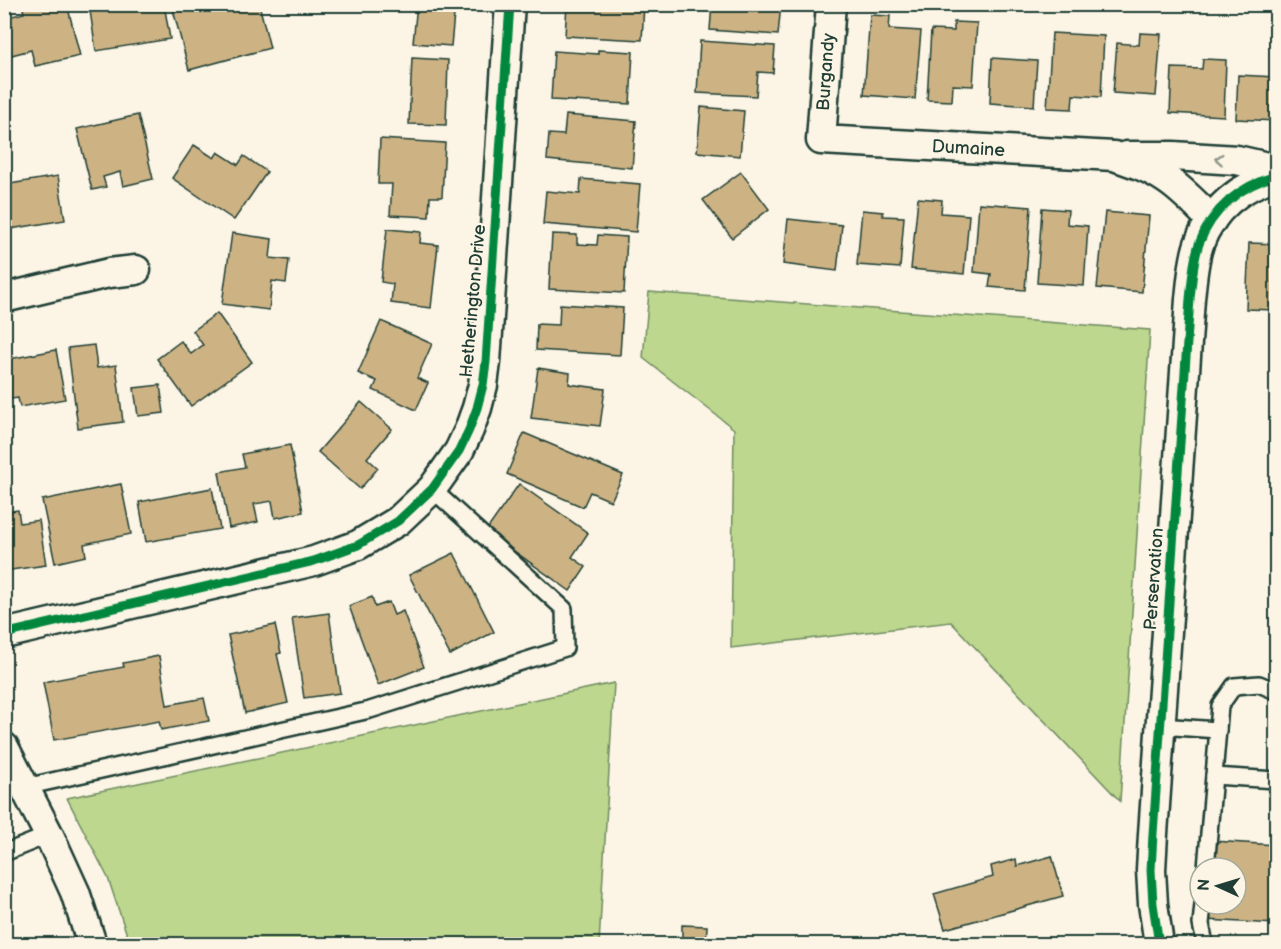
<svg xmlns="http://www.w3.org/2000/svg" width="1281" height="949" font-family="'Balsamiq Sans',sans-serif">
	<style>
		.green { fill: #bdd78e; stroke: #6e8a61; stroke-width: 1.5 }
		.building { fill: #cdb384; stroke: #1f3d34; stroke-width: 1.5 }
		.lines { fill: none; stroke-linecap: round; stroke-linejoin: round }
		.service-casing { stroke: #1f3d34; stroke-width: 20 }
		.minor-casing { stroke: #1f3d34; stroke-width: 33 }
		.service { stroke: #fcf5e5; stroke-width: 15 }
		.minor { stroke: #fcf5e5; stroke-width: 28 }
		.cycleway-casing { stroke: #fcf5e5; stroke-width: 13 }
		.cycleway { stroke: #00873e; stroke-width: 9 }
		.oneway { stroke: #8e998c }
		.labels { text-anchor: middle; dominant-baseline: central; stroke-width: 4.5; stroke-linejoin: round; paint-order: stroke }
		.street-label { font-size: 18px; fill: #1f3d34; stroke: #fcf5e5 }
	</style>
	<rect width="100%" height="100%" fill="#fcf5e5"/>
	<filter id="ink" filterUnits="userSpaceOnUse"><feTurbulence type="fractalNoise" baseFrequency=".0167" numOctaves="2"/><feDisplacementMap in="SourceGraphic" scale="12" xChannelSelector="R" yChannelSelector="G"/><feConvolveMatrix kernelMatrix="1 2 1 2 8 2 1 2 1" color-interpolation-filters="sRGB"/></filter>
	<g filter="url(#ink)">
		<g class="green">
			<polygon points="649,292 1150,330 1120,801 951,622 731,648 734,429 643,358"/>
			<polygon points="614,683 599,944 130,944 108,878 67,798"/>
		</g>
		<g class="building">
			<polygon points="22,4 67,4 80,56 35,66 31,50 4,57 4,18 24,13"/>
			<polygon points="89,4 164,4 170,39 96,51"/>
			<polygon points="179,4 198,4 199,8 211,4 259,4 270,48 189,70 172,6"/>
			<polygon points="417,4 455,4 451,46 413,43"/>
			<polygon points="567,4 644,4 642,40 565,36"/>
			<polygon points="712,4 781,4 778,35 710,30"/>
			<polygon points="870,15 890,16 889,29 921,31 915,99 864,95"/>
			<polygon points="954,22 977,23 973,86 953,85 952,101 927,100 931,30 954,31"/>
			<polygon points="1052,33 1104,36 1101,97 1073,95 1072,109 1047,108"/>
			<polygon points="1140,33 1161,34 1156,96 1113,93 1117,43 1139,45"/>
			<polygon points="700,41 775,46 773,73 758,72 756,96 697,93"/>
			<polygon points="598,50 633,52 630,104 551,100 554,51 598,54"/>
			<polygon points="412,58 448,60 446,125 409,124"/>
			<polygon points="992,58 1037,61 1034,106 990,103"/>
			<polygon points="1203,59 1226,60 1224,116 1170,113 1172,68 1202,69"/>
			<polygon points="1238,75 1276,77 1276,121 1236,119"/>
			<polygon points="701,107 744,111 740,156 697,152"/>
			<polygon points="138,115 153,179 123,186 120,172 103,177 106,187 92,190 77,129"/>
			<polygon points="566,115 636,121 632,168 547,160 549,134 564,135"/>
			<polygon points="380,139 445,143 442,197 430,197 429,217 390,215 392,184 378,184"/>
			<polygon points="194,145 214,158 218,152 238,165 244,156 267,172 234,220 172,178"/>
			<polygon points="741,172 769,209 732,238 703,200"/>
			<polygon points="58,176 65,220 4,230 4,185"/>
			<polygon points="581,179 640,184 636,232 543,224 546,191 580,194"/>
			<polygon points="918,198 942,200 941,213 969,215 964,274 911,269"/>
			<polygon points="979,203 1031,207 1025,290 989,287 991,274 974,272"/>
			<polygon points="1042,208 1068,210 1067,224 1088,226 1084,286 1037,283"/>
			<polygon points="862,210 883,212 883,216 904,217 900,268 857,265"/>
			<polygon points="1105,212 1149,216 1142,292 1097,288"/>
			<polygon points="788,219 842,225 837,271 783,264"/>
			<polygon points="387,229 421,232 420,243 438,245 431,308 391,303 393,284 381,282"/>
			<polygon points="232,233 272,239 270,258 289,260 286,283 272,281 269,310 222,304"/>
			<polygon points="552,234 577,235 577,244 597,245 598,235 627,237 624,293 549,289"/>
			<polygon points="1249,243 1276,244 1276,310 1246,309"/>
			<polygon points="560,304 623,308 620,355 536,350 537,324 559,325"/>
			<polygon points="217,313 252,362 191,406 157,359 181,341 191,354 203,345 193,331"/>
			<polygon points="381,321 432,344 417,378 428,383 416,410 373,390 377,381 358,373"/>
			<polygon points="94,345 97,368 116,365 123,422 78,428 68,348"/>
			<polygon points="56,350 65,399 20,407 18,398 4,400 4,360"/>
			<polygon points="538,368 570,373 569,384 605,389 600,426 531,418"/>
			<polygon points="160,385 164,413 138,416 134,388"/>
			<polygon points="361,402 392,429 367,458 378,468 360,489 318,452"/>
			<polygon points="524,433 623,475 611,501 590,492 583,507 507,474"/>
			<polygon points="290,445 303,512 275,518 272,501 254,504 258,522 229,528 219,472 245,467 242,454"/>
			<polygon points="121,484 131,534 84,544 86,556 55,563 42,500"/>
			<polygon points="519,484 588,533 572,557 586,567 570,591 486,531"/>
			<polygon points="212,488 220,529 146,542 139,502"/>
			<polygon points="18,510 20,523 39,520 46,565 4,571 4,512"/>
			<polygon points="454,553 494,632 450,655 409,575"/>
			<polygon points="372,597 375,607 389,602 394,615 403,611 424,667 378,685 349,606"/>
			<polygon points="329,613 340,693 304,698 292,618"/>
			<polygon points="275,625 281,653 277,654 288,703 245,713 228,635"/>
			<polygon points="159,656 167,705 204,698 209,721 161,730 159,721 54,740 43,682 124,667 123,663"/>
			<polygon points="1212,841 1276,845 1276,924 1206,920 1207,904 1236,904 1236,868 1210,868"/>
			<polygon points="1052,856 1063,896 945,929 934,894 993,877 991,866 1016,859 1017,866"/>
			<polygon points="682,925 707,926 706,944 682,944"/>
		</g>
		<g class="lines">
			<defs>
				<g id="service">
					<polyline points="1160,726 1218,730"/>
					<polyline points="1214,776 1276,780"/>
					<polyline points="25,787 370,710 565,648 564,609 432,489"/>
					<polyline points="4,853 49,835"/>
					<polyline points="1206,868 1220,706 1234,686 1259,684 1276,691"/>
					<polyline points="1203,904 1201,924 1205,944"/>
				</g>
				<g id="minor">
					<path id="s1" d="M831 4 821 140 1114 156C1132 162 1150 168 1166 179 1183 190 1197 206 1212 220"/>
					<polyline points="1127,156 1173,156 1237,160 1276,169"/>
					<polyline points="4,298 109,273 136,270"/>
					<polyline points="4,634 314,561 358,545 398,521 432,489 459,451 469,430 477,408 483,385 486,362 510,4"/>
					<polyline points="4,747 49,835 75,892 92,944"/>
					<path d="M1159 944 1153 904 1151 870 1153 834 1190 299C1192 281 1193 261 1199 244 1212 209 1241 185 1276 176"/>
				</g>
			</defs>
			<use href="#service" class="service-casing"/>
			<use href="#minor" class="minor-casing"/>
			<use href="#service" class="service"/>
			<use href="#minor" class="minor"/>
			<defs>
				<g id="cycleway">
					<polyline points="4,634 314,561 358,545 398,521 432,489 459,451 469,430 477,408 483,385 486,362 510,4"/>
					<path d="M1159 944 1153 904 1151 870 1153 834 1190 299C1192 281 1193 261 1199 244 1212 209 1241 185 1276 176"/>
				</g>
			</defs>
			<use href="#cycleway" class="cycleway-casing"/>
			<use href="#cycleway" class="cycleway"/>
		</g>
		<defs><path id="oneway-chevron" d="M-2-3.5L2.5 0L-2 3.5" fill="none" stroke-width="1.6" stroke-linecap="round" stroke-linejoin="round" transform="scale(1.5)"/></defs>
		<use class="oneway" href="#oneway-chevron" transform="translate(1219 159) rotate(-176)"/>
	</g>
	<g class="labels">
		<g class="street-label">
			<text transform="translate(826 72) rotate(-86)">Burgandy</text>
			<text stroke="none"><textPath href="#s1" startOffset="284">Dumaine</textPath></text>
			<text transform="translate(473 301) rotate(-85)">Hetherington Drive</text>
			<text transform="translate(1154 579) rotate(-86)">Perservation</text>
		</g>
	</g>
	<rect width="1281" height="949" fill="none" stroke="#fcf5e5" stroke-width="24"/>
	<rect x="12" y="12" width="1257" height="925" fill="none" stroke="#1f3d34" stroke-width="2" filter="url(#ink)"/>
	<g transform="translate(1218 886) rotate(274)"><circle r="28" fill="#fcf5e5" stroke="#a4ab9e" stroke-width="1.5"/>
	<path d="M0-4.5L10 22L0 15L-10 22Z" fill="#1f3d34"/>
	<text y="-9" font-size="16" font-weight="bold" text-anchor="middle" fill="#1f3d34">N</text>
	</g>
</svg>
